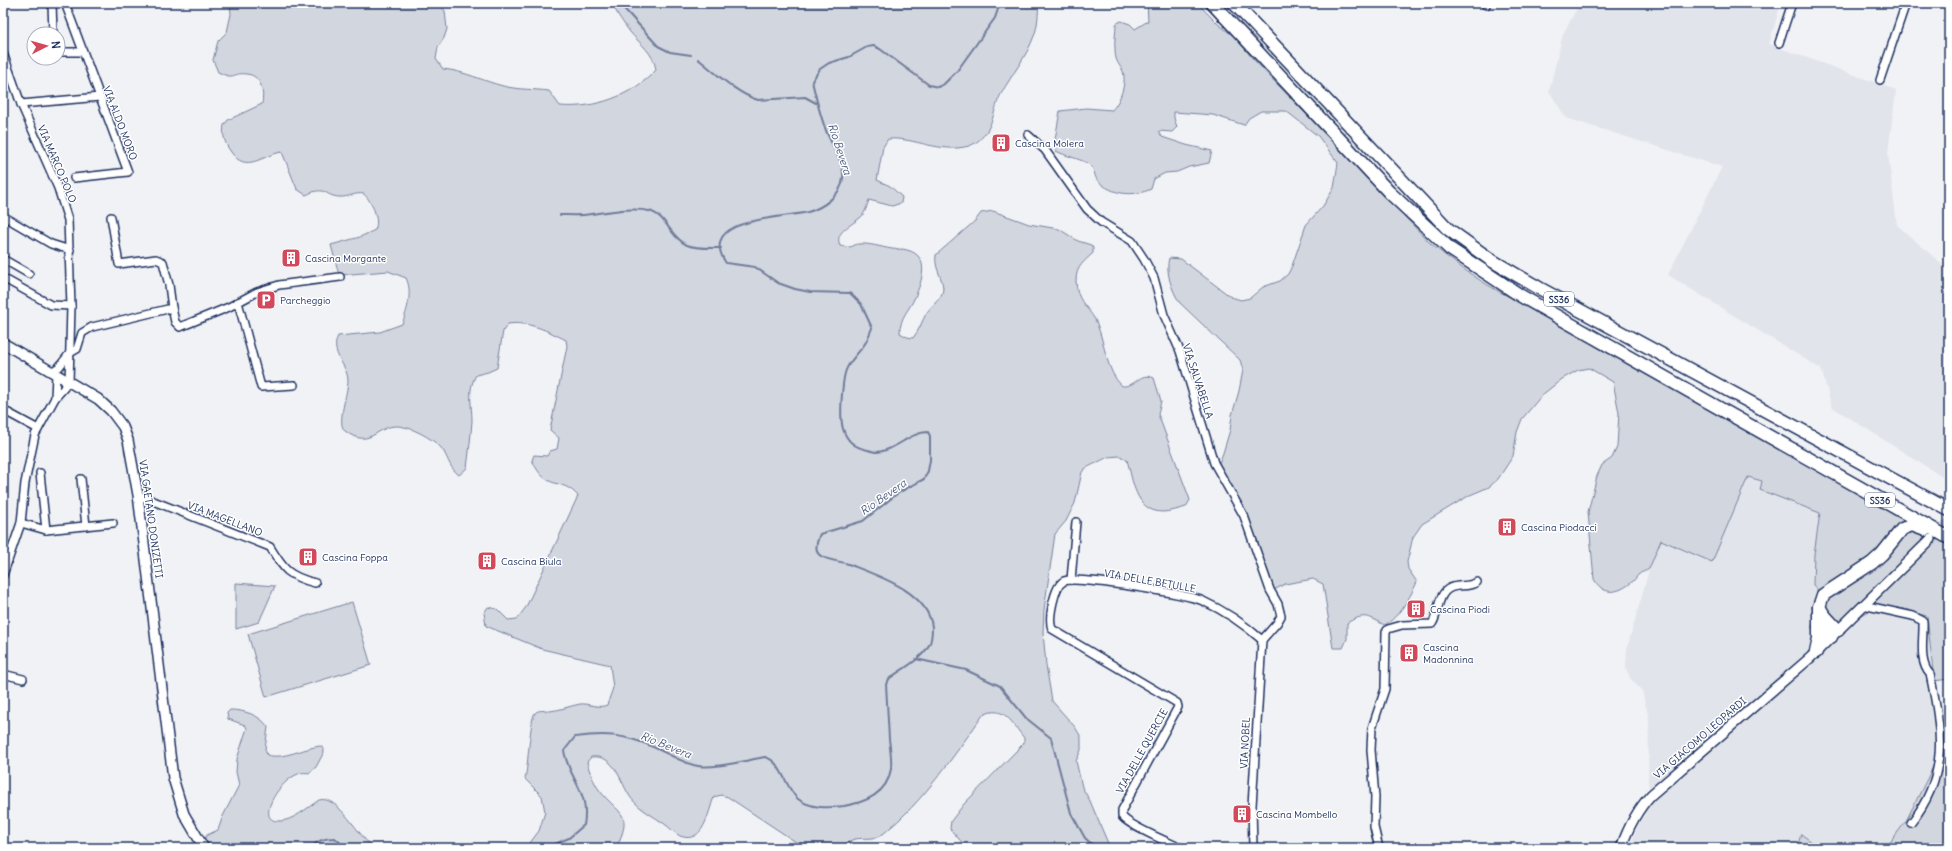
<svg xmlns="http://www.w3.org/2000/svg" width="1952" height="851" font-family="Delius,sans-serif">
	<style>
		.built { fill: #e1e4ea }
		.green { fill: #d2d6df; stroke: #76829e }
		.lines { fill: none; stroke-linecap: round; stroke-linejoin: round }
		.stream { stroke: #707c9a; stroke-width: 2 }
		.secondary-tunnel { stroke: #c6cbd7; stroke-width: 9; stroke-dasharray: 9 4.5; stroke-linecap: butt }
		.street-casing { stroke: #1b2f5e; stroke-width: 10 }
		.secondary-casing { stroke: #1b2f5e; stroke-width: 12 }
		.highway-casing { stroke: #1b2f5e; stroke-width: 15 }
		.street { stroke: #fff; stroke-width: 7 }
		.secondary { stroke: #fff; stroke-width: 9 }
		.highway { stroke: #fff; stroke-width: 12 }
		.labels { text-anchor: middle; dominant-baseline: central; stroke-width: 3; stroke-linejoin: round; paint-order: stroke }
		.shield { fill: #fff; stroke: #5f6d8e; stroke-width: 1 }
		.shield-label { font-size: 9px; font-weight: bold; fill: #1b2f5e }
		.street-label { font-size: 10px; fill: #1b2f5e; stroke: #fff }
		.poi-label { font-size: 10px; fill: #1b2f5e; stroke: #fff; text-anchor: start }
		.water-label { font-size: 11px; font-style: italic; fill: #4c5c81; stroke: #fff }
	</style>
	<rect width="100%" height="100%" fill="#f1f2f5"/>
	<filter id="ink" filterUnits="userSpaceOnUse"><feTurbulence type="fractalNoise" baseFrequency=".025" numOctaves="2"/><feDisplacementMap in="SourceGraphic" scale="8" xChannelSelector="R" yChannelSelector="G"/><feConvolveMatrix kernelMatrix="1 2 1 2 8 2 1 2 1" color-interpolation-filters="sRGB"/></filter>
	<g filter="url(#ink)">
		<g class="built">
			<polygon points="1580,3 1781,3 1769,44 1896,90 1888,153 1897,225 1949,270 1949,471 1944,478 1832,407 1821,369 1668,275 1722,167 1566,118 1549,91 1563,34"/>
			<polygon points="1748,477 1762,481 1761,490 1820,513 1814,553 1813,585 1823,595 1838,630 1877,606 1898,609 1927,616 1936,705 1934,765 1906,821 1886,848 1820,848 1801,834 1797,848 1629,848 1639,823 1644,816 1651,795 1648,782 1649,719 1642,691 1630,678 1626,668 1627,648 1651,563 1661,540 1712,562"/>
		</g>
		<g class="green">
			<path d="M230 3 440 4 445 11 447 29 444 38 438 47 436 59 443 69C464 71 483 81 503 86 519 90 534 89 549 91L560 106C594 109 632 96 656 70 654 53 641 45 630 32 624 24 616 13 612 3H1039C1038 14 1038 26 1034 36 1026 58 1012 74 1001 94 995 105 994 119 987 131 982 138 977 143 969 146 939 154 915 137 888 139L883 147 877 180 890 186 902 197 901 203 892 206 869 200C867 205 865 214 861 217 851 226 834 231 840 246 843 246 847 248 849 247 853 247 855 244 858 244 869 243 880 247 892 249 896 250 902 248 907 250 931 256 922 281 915 297 909 311 900 316 900 333L907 337 913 338C919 331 922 321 926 314 931 305 943 299 943 288 942 276 934 268 936 255L975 221 981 213 993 211 1029 224 1059 229 1078 241 1091 245 1093 248V253C1084 262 1076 266 1076 281 1077 304 1090 307 1097 324 1105 344 1106 371 1122 386 1137 387 1139 371 1154 378L1161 401 1158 414 1190 500 1186 507C1179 509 1170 512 1162 512 1135 511 1133 480 1127 460L1120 456 1108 457 1086 468 1082 472 1075 503 1066 521 1055 534 1044 610 1043 632 1046 665 1052 701 1075 727 1081 737V750L1076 761 1082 787 1090 801 1110 848H967L950 829 951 821 964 804 1024 743V738C1012 723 1004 704 983 715 952 758 924 801 883 834 869 844 855 831 842 848H805L728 797 721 795 714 797C708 812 704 845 680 836 675 833 671 829 666 825 654 816 640 810 631 798 620 783 616 754 591 757L587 762C589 771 594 783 600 791 619 815 634 812 616 848H526L539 831 545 812 542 796 525 779C528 768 530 718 535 713 539 709 545 711 550 711 560 710 570 706 580 704 589 703 598 709 607 705L613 688 610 665 542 649 486 626 484 613 488 607 497 609 508 620 517 619 526 607 578 496C561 476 547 493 532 460L534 455 547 456 550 451 557 449 559 438 550 430 567 346 566 340C548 331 529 321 508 324L503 331 497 368 488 372 476 375C467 390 472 404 472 421 471 436 469 452 467 468L459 475C450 468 449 461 444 452 439 442 415 429 404 427 377 420 373 452 345 431 336 424 348 393 348 381 348 364 329 354 338 336L380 332 402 324C407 311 413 292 406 278L388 271 339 275 331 245 360 237 375 230C380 219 372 202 364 194 355 192 348 198 339 197 324 196 326 185 306 195L297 189 282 152C262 155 246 174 231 152 225 144 222 135 224 125L228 120 262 104C264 92 262 75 246 74 232 72 236 81 218 72L213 60 218 41 227 32 231 14Z"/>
			<path d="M1147 3H1197L1218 24 1236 38 1253 59 1431 244C1461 268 1485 286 1520 302L1949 544V679L1934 681 1927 616 1898 609 1877 606 1838 630 1830 622 1823 595 1813 585 1814 554 1820 513 1760 490 1762 481 1748 477 1712 562 1661 540 1649 569C1646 571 1641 572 1638 575 1636 577 1635 580 1632 582 1618 594 1603 596 1594 579L1588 512 1597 476 1602 465 1612 458 1617 447 1619 413 1613 382 1589 368 1578 370 1562 379 1542 395 1522 419 1517 432 1513 456 1498 479 1489 487 1470 495 1422 524 1413 537 1407 562 1408 569 1417 582C1412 594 1397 620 1384 625 1369 616 1363 613 1347 623V639L1343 648H1333L1323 584 1313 579 1285 584 1276 589 1270 590 1244 516 1217 468 1223 453 1230 430 1232 415 1239 391 1243 370 1240 360 1180 303C1172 291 1165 272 1169 258L1181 259 1231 297 1241 300 1250 298 1263 287 1280 281 1288 274 1292 266 1306 225 1323 206 1334 188 1338 163 1318 136 1286 111H1261L1249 118 1244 125 1213 115 1174 112V118L1177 127 1172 132 1159 131 1162 137 1186 145 1212 151 1209 163 1189 167 1177 172 1165 173 1154 179 1151 189C1134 197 1112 195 1098 181 1094 177 1095 169 1090 165 1085 160 1065 156 1056 151L1054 145 1060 111 1086 108 1112 110C1120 102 1128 81 1122 69 1117 62 1115 59 1115 49 1114 41 1116 33 1116 24L1121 21 1130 24 1135 29 1148 21Z"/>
			<polygon points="236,583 275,586 259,622 236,629"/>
			<polygon points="352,602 371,665 266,697 248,634"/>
			<path d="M230 710C244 710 260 715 268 727L265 749 267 755C283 760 304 748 320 746L323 748 324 752 316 767 309 773C286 767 252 821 278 821 292 822 308 807 319 800 338 794 360 839 374 848 364 848 321 845 315 848H175C185 845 195 850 204 845V839L207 835 218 830 223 816 239 785 236 772 237 759 247 728 245 725 228 719 227 713Z"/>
			<polygon points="1934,765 1943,773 1949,775 1949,848 1886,848 1906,821"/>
			<polygon points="1801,834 1820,848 1797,848"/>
		</g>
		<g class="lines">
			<g class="stream">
				<polyline points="619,3 658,46 670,52 691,55"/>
				<path d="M698 59C715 72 737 94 758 100L805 97 816 103"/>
				<path d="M560 215C570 215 581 216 591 214 608 212 632 207 649 211 666 215 671 238 687 245 697 249 710 248 721 248"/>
				<polyline points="916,659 966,670 1000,686 1026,718 1051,738 1071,813 1085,838 1096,848"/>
				<polyline points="217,848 234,845 238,848"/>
				<path d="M311 848C318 840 325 838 335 838L346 848"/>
				<path d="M546 848 569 838 584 825C590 791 570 782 564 751L575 737C605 733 624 734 653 747 668 753 681 763 698 766 714 769 747 760 765 757 782 761 785 788 798 799 811 809 829 808 844 806 866 802 887 794 891 769 892 760 890 748 889 739 888 720 887 702 886 684L890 678C902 669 922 659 929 645 932 640 932 633 932 627 928 591 876 575 848 564 840 561 829 561 821 556 813 552 817 541 820 534L863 521 898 493 924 479 928 471 930 460V436L928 432C910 432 895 451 877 452 874 452 871 451 868 450 838 445 840 417 842 394 843 386 843 378 846 370 850 360 860 352 866 342 868 338 870 333 872 328L861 304 850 293 810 292 795 289 778 283 755 267 726 263C695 217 786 218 808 212 822 208 842 195 843 178 845 165 832 145 827 133 820 116 816 98 812 81L820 69 829 63 849 57 867 47 874 46 880 49 929 85 938 87 944 84 957 71 995 18 1000 3"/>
			</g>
			<polyline class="secondary-tunnel" points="1934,536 1949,522"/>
			<defs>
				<g id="street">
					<polyline points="52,3 53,34"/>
					<polyline points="65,3 128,172 74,178"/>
					<polyline points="1486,5 1486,3"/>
					<polyline points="1779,43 1792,3"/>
					<polyline points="58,52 83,52"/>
					<polyline points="3,53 21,104 58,188 68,220 71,306 69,383"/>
					<polyline points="1880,80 1906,3"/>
					<polyline points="21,104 100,97"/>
					<polyline points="1028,135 1045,150 1087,209 1101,222 1132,241 1144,259 1154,278 1164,315 1180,351 1214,463 1244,516 1270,590 1278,604 1281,616 1277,623 1262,640"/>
					<polyline points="3,216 51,244 70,250"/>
					<polyline points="111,217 119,264 156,259 163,262 169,285 172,308"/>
					<polyline points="3,259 29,274"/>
					<polyline points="3,278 51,305 71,306"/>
					<polyline points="238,302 261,387 294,385"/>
					<polyline points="51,372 59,367 70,353 77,349 82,333 92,327 172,308 175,322 180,327 229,307 257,292 279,285 340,277"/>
					<polyline points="55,398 56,375"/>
					<polyline points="3,410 38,429"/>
					<polyline points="40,473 46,530"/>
					<polyline points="81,479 86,526"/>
					<path d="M138 495 270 547C284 570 288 576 315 583"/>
					<polyline points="21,523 46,530 113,523"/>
					<polyline points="3,575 21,523 25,483 35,435 55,398 64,388 66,381"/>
					<polyline points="1071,580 1076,522"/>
					<path d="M1863 605 1913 616 1923 621C1924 637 1918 662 1930 674 1942 731 1949 775 1911 823"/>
					<polyline points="3,674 23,679"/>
					<path d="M1181 848C1170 843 1127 825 1122 816 1122 814 1122 812 1122 810L1178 707 1177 703 1052 629C1048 619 1054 586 1064 581 1078 576 1187 594 1203 601 1225 611 1244 624 1262 640"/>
					<polyline points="1253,848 1252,806 1262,640"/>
					<path d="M1379 848 1374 827 1375 797 1371 750 1372 728 1385 689 1386 632 1388 629 1402 625 1432 624C1439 614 1437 594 1450 588 1459 584 1468 588 1477 582"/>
				</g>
				<g id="secondary">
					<polyline points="3,343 98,399 111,411 123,427 128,440 138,495 173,778 184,814 204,848"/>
					<path d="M1621 848C1628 828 1636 811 1651 795L1810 658 1931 539"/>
				</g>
				<g id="highway">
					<polyline points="1212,3 1389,192 1450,249 1521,296 1949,538"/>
					<polyline points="1234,3 1448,229 1491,260 1539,288 1949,510"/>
					<polyline points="1819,607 1824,615 1838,630"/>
					<polyline points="1819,627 1831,637"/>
					<polyline points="1816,652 1819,638 1819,607 1823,595 1872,563 1882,554 1902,529 1912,525 1925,530"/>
				</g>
			</defs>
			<use href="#street" class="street-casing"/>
			<use href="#secondary" class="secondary-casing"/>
			<use href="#highway" class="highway-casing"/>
			<use href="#street" class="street"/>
			<use href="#secondary" class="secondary"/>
			<use href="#highway" class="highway"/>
		</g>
	</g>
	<defs>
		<symbol id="building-square" viewBox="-11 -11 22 22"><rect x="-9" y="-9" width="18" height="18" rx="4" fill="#d1495b" stroke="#fff"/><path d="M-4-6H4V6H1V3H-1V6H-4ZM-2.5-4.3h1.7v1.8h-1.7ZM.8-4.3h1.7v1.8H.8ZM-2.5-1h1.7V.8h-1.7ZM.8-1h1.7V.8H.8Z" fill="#fff"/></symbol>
		<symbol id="parking-square" viewBox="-11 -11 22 22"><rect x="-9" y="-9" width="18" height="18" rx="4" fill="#d1495b" stroke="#fff"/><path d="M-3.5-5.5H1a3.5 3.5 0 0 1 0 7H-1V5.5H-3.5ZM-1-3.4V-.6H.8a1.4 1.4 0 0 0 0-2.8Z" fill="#fff"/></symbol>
	</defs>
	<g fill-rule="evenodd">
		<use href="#building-square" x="990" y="132" width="22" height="22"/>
		<use href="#building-square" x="280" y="247" width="22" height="22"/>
		<use href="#parking-square" x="255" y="289" width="22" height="22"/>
		<use href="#building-square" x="1496" y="516" width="22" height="22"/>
		<use href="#building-square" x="297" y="546" width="22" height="22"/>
		<use href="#building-square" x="476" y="550" width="22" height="22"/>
		<use href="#building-square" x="1405" y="598" width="22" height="22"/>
		<use href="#building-square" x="1398" y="642" width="22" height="22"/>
		<use href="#building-square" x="1231" y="803" width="22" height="22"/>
	</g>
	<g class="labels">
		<g class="shield">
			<rect x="1544" y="292" width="30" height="14" rx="3"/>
			<rect x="1865" y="493" width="30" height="14" rx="3"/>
		</g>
		<g class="shield-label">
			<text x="1559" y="299">SS36</text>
			<text x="1880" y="500">SS36</text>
		</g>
		<g class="street-label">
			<text transform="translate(120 123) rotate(69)">VIA ALDO MORO</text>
			<text transform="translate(57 164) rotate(67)">VIA MARCO POLO</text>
			<text transform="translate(1198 381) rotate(72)">VIA SALVABELLA</text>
			<text transform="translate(151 519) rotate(82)">VIA GAETANO DONIZETTI</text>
			<text transform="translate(225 519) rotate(21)">VIA MAGELLANO</text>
			<text transform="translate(1150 581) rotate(10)">VIA DELLE BETULLE</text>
			<text transform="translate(1700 738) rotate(-41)">VIA GIACOMO LEOPARDI</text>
			<text transform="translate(1245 743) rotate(-87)">VIA NOBEL</text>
			<text transform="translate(1142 751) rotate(-61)">VIA DELLE QUERCIE</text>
		</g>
		<g class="poi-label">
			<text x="1015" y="143">Cascina Molera</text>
			<text x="305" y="258">Cascina Morgante</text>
			<text x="280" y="300">Parcheggio</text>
			<text x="1521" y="527">Cascina Piodacci</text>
			<text x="322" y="557">Cascina Foppa</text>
			<text x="501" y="561">Cascina Biula</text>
			<text x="1430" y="609">Cascina Piodi</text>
			<text x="1423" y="647">Cascina<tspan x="1423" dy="12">Madonnina</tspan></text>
			<text x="1256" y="814">Cascina Mombello</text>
		</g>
		<g class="water-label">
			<text transform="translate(840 149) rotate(72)">Rio Bevera</text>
			<text transform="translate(883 497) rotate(-35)">Rio Bevera</text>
			<text transform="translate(666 745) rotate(22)">Rio Bevera</text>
		</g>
	</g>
	<rect width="1952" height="851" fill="none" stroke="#fff" stroke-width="16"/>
	<rect x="8" y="8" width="1936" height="835" fill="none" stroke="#1b2f5e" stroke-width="1.5" filter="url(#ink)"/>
	<g transform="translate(46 46) rotate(84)"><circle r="19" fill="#ffffff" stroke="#a4acbf"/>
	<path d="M0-3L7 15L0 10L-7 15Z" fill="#d1495b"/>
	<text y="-6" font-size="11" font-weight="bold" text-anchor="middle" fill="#1b2f5e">N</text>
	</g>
</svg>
